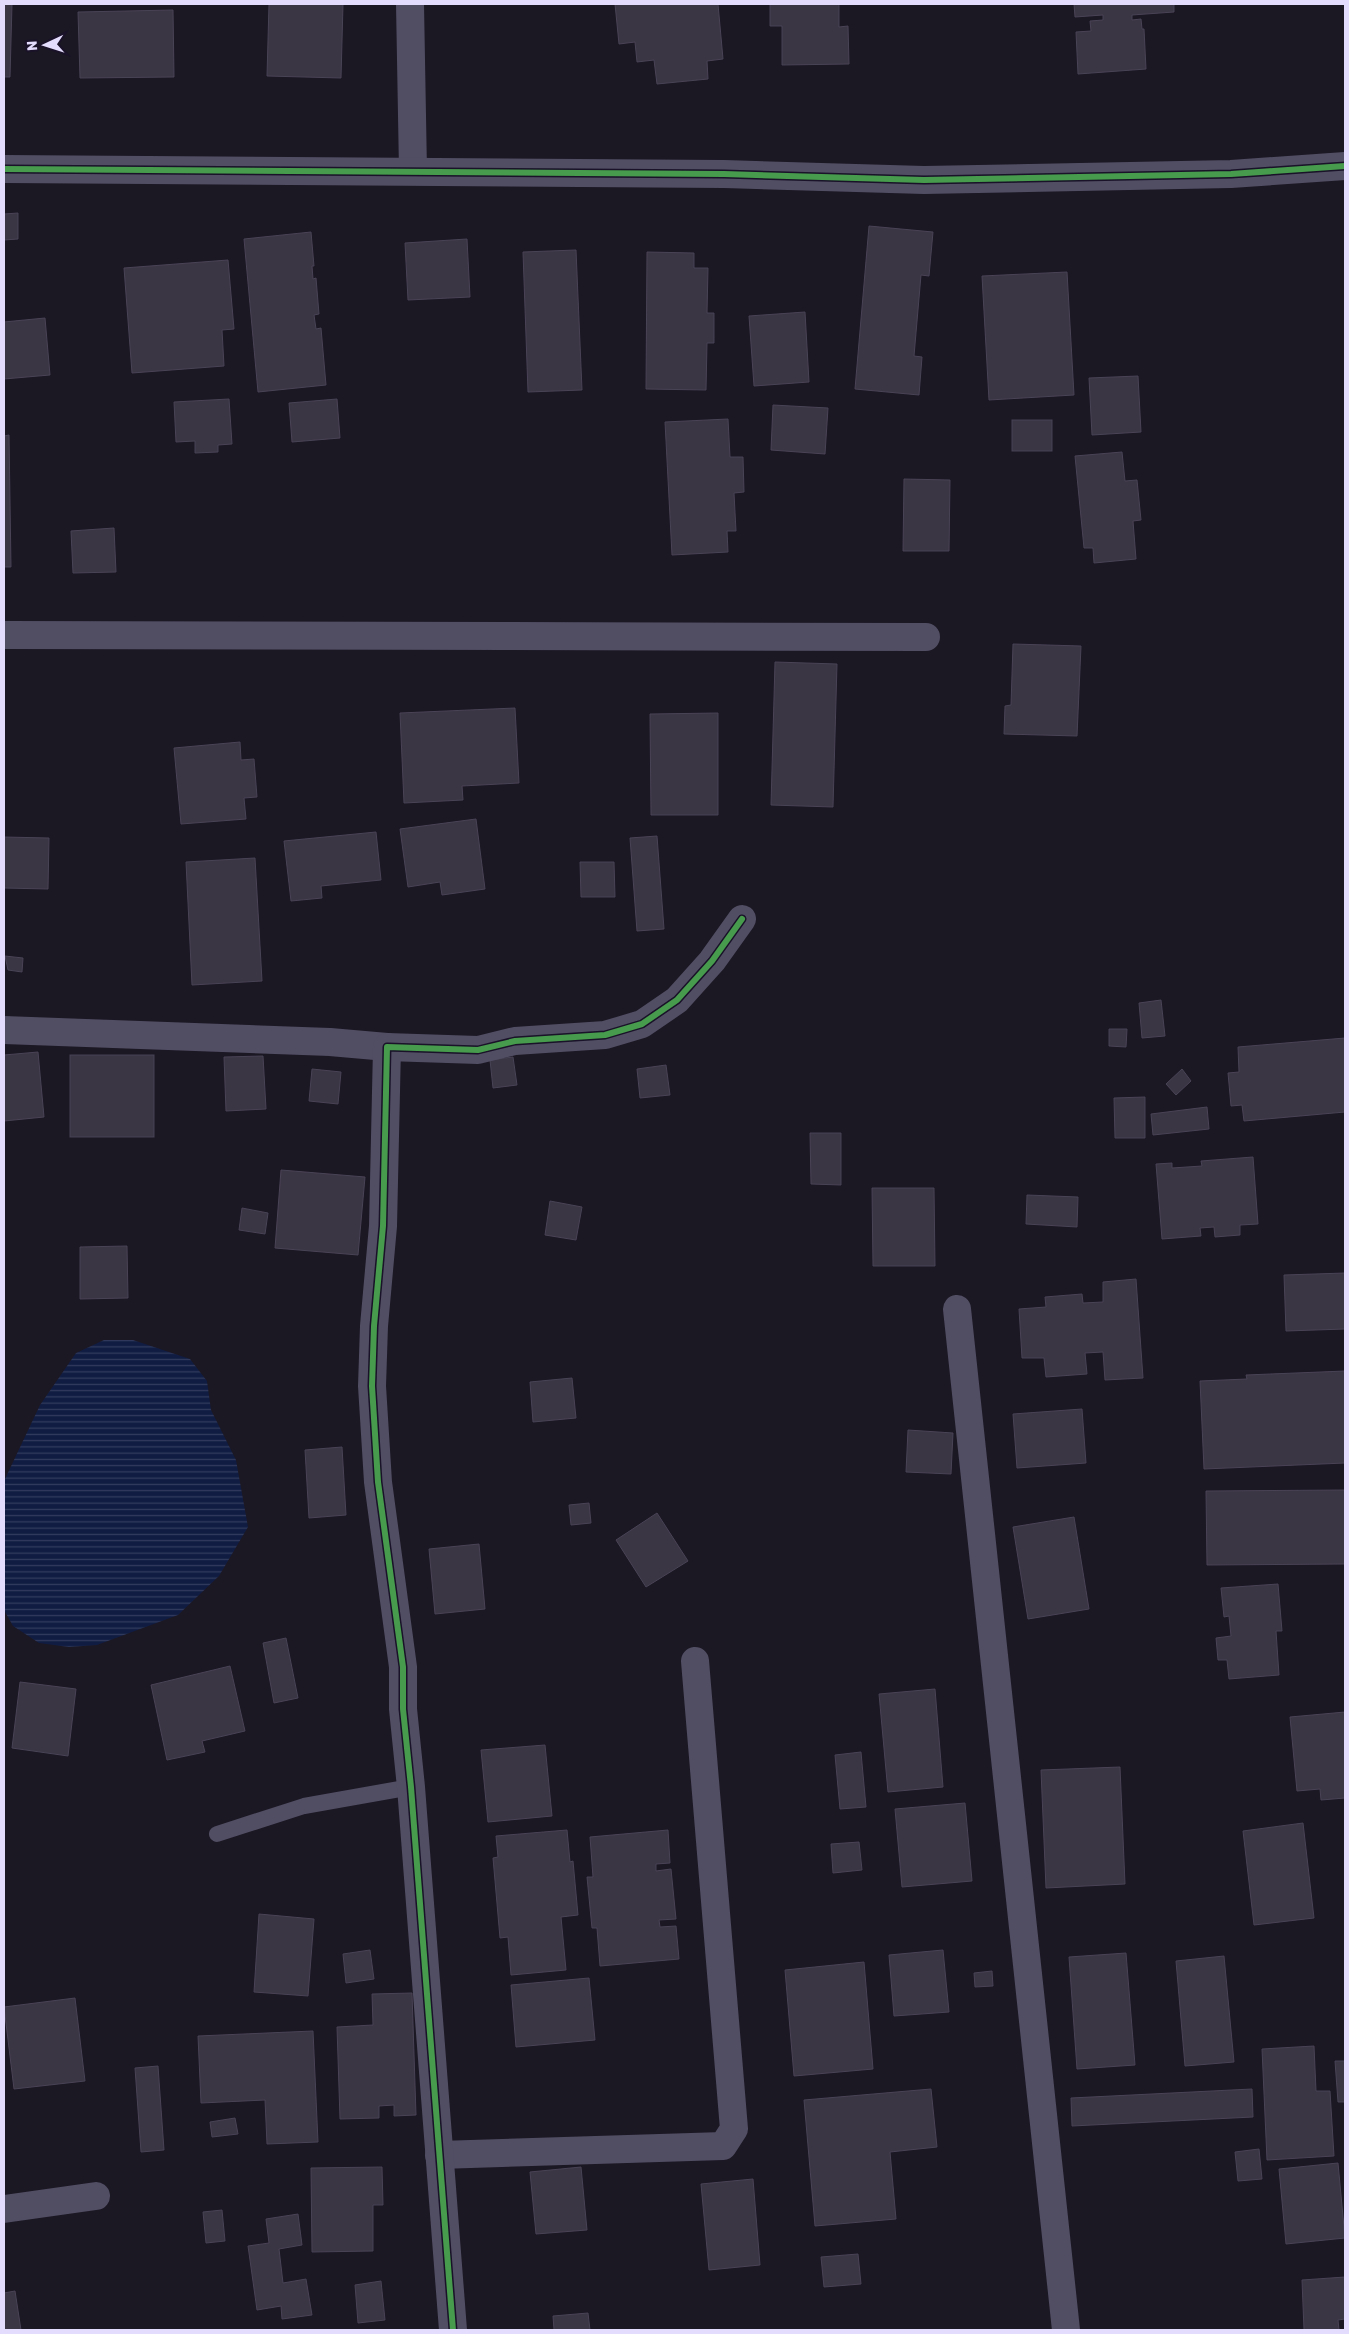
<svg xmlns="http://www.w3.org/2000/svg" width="1349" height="2334" font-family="Rubik,sans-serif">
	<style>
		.water { fill: url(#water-rules) }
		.building { fill: #3b3644; stroke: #494356 }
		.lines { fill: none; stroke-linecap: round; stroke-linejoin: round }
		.lane { stroke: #514d63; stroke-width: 16 }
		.street { stroke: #514d63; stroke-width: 28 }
		.cycleway-casing { stroke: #191228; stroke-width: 9 }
		.cycleway { stroke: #469c4c; stroke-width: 6 }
	</style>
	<defs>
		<pattern id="water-rules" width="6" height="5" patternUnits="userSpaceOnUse" patternTransform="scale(1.25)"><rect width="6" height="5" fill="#101c42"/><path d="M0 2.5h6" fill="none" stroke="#333c5e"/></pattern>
	</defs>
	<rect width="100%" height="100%" fill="#1b1723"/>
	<polygon class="water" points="104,1340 133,1340 190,1359 207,1381 211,1410 236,1460 248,1527 219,1576 178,1615 97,1645 69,1647 39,1643 13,1626 4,1610 4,1481 40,1405 76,1353"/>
	<g class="building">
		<polygon points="4,4 12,4 10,77 4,77"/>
		<polygon points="269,4 343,4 341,78 267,76"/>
		<polygon points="615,4 718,4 723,59 707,61 708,79 657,84 654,60 637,62 635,42 619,44"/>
		<polygon points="770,4 839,4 839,27 848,26 849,64 782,65 782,26 770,26"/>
		<polygon points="1074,4 1174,4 1174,12 1132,15 1132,20 1141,19 1142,29 1144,29 1146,69 1078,74 1076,32 1091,31 1090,21 1103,20 1103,15 1075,17"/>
		<polygon points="173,10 174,77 80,78 78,12"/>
		<polygon points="18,213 18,239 4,240 4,214"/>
		<polygon points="869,226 933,232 929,276 921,275 914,356 922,357 919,395 855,389"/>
		<polygon points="311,232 314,266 312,266 313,279 316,278 319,314 314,315 316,329 321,328 326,385 258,392 244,239"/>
		<polygon points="467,239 470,297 408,300 405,243"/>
		<polygon points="576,250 582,390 528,392 523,252"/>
		<polygon points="647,252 694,253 694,268 708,268 707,313 714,313 714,343 707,343 706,390 646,389"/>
		<polygon points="228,260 234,329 222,330 224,366 132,373 124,268"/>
		<polygon points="1067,272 1074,395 989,400 982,276"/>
		<polygon points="805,312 809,382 754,386 749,316"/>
		<polygon points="45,318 50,375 4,379 4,322"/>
		<polygon points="1138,376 1141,432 1092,435 1089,378"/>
		<polygon points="229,399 232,444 218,445 218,452 195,453 195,441 176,442 174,402"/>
		<polygon points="337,399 340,438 292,442 289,403"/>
		<polygon points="773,405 828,408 825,454 771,450"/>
		<polygon points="728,419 730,457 743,457 744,492 734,493 736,531 727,531 728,552 672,555 665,422"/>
		<rect x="1012" y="420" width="40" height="31"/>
		<polygon points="9,435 11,567 4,567 4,436"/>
		<polygon points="1122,452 1125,481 1137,480 1141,520 1133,521 1136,559 1094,563 1093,548 1084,548 1075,456"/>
		<polygon points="904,479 950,480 949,551 903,551"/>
		<polygon points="114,528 116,572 73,573 71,531"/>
		<polygon points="1013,644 1081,646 1077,736 1004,734 1005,706 1011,705"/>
		<polygon points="775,662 837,664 833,807 771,805"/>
		<polygon points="515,708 519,783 462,786 463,800 404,803 400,713"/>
		<polygon points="718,713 718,815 651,815 650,714"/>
		<polygon points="240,742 241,760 254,759 257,797 244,798 246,819 181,824 174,748"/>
		<polygon points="476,819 485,889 442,895 440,882 408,887 400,829"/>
		<polygon points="376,832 381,880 321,886 322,898 291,901 284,841"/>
		<polygon points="657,836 664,929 637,931 630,838"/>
		<polygon points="4,837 49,838 48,889 4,888"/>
		<polygon points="255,858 262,981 192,985 186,862"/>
		<polygon points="580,862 614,862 615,897 581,897"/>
		<polygon points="5,956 23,958 22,972 8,970"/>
		<polygon points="1161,1000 1165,1036 1142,1038 1139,1003"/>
		<polygon points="1109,1029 1127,1029 1126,1047 1109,1046"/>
		<polygon points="1345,1038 1345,1112 1244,1121 1242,1105 1231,1106 1228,1073 1239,1072 1238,1047"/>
		<polygon points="38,1052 44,1117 4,1121 4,1055"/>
		<rect x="70" y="1055" width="84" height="82"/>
		<polygon points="263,1056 266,1109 226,1111 224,1057"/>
		<polygon points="513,1057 517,1085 493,1088 490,1060"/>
		<polygon points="666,1065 670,1095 640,1098 637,1069"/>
		<polygon points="312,1069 341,1072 338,1104 309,1101"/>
		<polygon points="1182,1069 1191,1081 1176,1095 1166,1084"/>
		<polygon points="1145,1097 1145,1138 1115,1138 1114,1098"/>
		<polygon points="1207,1107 1209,1129 1153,1135 1151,1114"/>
		<polygon points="810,1133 841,1133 841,1185 811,1184"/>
		<polygon points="1253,1157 1258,1224 1240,1225 1240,1235 1215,1237 1214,1227 1200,1228 1201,1236 1162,1239 1156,1164 1172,1163 1172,1168 1202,1166 1201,1161"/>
		<polygon points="281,1170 365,1177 358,1255 275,1248"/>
		<polygon points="872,1188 934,1188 935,1266 873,1266"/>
		<polygon points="1027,1195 1078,1197 1077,1227 1026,1224"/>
		<polygon points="550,1201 582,1207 576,1240 545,1235"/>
		<polygon points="242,1208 268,1213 265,1234 239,1230"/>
		<polygon points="127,1246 128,1298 80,1299 80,1247"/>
		<polygon points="1345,1273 1345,1329 1286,1331 1284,1275"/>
		<polygon points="1136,1279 1143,1378 1105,1380 1103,1352 1085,1353 1087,1374 1046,1377 1044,1358 1022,1358 1019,1309 1046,1307 1045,1297 1082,1294 1083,1303 1103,1302 1103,1282"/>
		<polygon points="1345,1371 1345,1463 1204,1469 1200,1381 1247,1379 1246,1375"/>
		<polygon points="572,1378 576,1418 533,1422 530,1382"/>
		<polygon points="1082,1409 1086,1463 1017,1468 1013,1414"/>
		<polygon points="908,1430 953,1433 951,1474 906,1472"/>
		<polygon points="342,1447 346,1515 309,1518 305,1450"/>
		<polygon points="1345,1490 1345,1564 1207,1565 1206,1491"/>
		<polygon points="589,1503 591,1523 571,1525 569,1505"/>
		<polygon points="657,1513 688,1561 646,1587 616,1540"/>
		<polygon points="1074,1517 1089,1609 1028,1619 1013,1527"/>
		<polygon points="479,1544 485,1609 435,1614 429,1549"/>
		<polygon points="1278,1584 1282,1631 1276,1631 1279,1675 1229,1679 1227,1660 1218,1660 1216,1638 1231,1636 1229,1616 1224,1617 1221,1588"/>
		<polygon points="286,1638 298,1698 274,1703 263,1643"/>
		<polygon points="230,1666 245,1731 202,1741 205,1752 167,1760 151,1685"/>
		<polygon points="20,1682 76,1689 68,1756 12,1748"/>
		<polygon points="935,1689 943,1787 888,1792 879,1694"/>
		<polygon points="1345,1712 1345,1798 1321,1800 1320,1789 1297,1791 1290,1717"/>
		<polygon points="545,1745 552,1816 488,1822 481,1750"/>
		<polygon points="861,1752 866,1807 840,1809 835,1755"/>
		<polygon points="1120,1767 1125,1884 1046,1888 1041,1770"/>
		<polygon points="965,1803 972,1881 902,1887 895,1809"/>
		<polygon points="1303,1823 1314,1918 1254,1925 1243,1831"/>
		<polygon points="567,1830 570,1862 573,1861 578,1915 561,1917 566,1970 511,1975 508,1937 500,1938 493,1858 498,1857 496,1836"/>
		<polygon points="668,1830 670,1863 656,1864 656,1871 671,1869 676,1919 659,1920 660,1927 676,1926 679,1959 600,1966 597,1928 592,1928 587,1877 593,1877 590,1837"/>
		<polygon points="859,1842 862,1870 833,1873 831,1844"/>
		<polygon points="259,1914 314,1919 308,1996 254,1992"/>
		<polygon points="370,1950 374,1979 346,1983 343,1954"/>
		<polygon points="943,1950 949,2012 894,2016 889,1955"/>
		<polygon points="1126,1953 1135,2065 1077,2069 1069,1957"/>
		<polygon points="1224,1956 1234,2062 1185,2066 1176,1961"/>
		<polygon points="864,1962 873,2069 794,2076 785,1970"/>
		<polygon points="992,1971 993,1986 975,1987 974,1973"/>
		<polygon points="589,1978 595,2040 516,2047 511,1985"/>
		<polygon points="412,1993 416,2115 394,2116 394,2105 379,2106 379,2118 340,2119 337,2027 373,2025 372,1994"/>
		<polygon points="75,1998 85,2081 14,2089 4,2007"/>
		<polygon points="313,2031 318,2142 267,2144 265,2100 201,2103 198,2036"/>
		<polygon points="1314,2046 1316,2091 1330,2091 1334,2156 1267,2160 1262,2049"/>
		<polygon points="1335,2061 1345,2061 1345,2102 1338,2102"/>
		<polygon points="158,2066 164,2150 141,2152 135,2068"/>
		<polygon points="931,2089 937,2147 890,2152 896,2219 815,2226 804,2100"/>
		<polygon points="1252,2089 1253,2117 1072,2126 1071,2098"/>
		<polygon points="235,2118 238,2134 212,2137 210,2122"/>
		<polygon points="1259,2149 1262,2179 1238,2181 1235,2152"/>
		<polygon points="1338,2163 1345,2238 1286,2244 1279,2169"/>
		<polygon points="382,2167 383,2205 373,2205 373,2251 312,2252 311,2168"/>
		<polygon points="581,2167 587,2230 536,2234 530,2172"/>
		<polygon points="753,2179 760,2265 709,2270 701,2184"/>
		<polygon points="222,2210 225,2241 206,2243 203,2212"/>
		<polygon points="298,2214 302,2245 279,2249 283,2283 306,2279 312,2315 282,2319 281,2306 257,2310 248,2246 269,2243 266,2219"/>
		<polygon points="858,2254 861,2284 824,2287 821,2257"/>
		<polygon points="1345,2277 1345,2319 1338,2320 1339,2330 1304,2330 1302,2280"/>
		<polygon points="381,2281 385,2320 358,2323 355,2285"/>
		<polygon points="15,2291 21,2330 4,2330 4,2293"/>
		<polygon points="588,2313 590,2330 554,2330 553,2316"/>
	</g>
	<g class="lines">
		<polyline class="lane" points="217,1834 304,1806 411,1787"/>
		<g class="street">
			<polyline points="410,4 413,171"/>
			<polyline points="4,169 724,174 924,180 1231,174 1345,166"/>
			<polyline points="4,635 926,637"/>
			<polyline points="4,1030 330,1042 387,1047"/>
			<polyline points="957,1309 1066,2330"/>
			<polyline points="439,2155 723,2146 734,2129 695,1661"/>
			<polyline points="4,2209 96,2196"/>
			<polyline points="453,2330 411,1787 403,1709 403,1667 378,1482 372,1386 374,1326 383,1226 387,1047 478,1050 515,1041 605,1035 642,1024 677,1000 712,961 742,919"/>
		</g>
		<defs>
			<g id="cycleway">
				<polyline points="4,169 724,174 924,180 1231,174 1345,166"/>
				<polyline points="453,2330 411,1787 403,1709 403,1667 378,1482 372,1386 374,1326 383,1226 387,1047 478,1050 515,1041 605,1035 642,1024 677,1000 712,961 742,919"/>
			</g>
		</defs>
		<use href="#cycleway" class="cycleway-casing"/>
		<use href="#cycleway" class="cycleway"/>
	</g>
	<rect width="1349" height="2334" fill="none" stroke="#e4dcfc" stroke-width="10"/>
	<g transform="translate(45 45) rotate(266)" stroke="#191228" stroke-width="4" paint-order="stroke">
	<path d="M0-4L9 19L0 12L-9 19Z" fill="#e4dcfc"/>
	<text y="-8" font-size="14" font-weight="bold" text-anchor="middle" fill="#e4dcfc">N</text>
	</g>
</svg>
